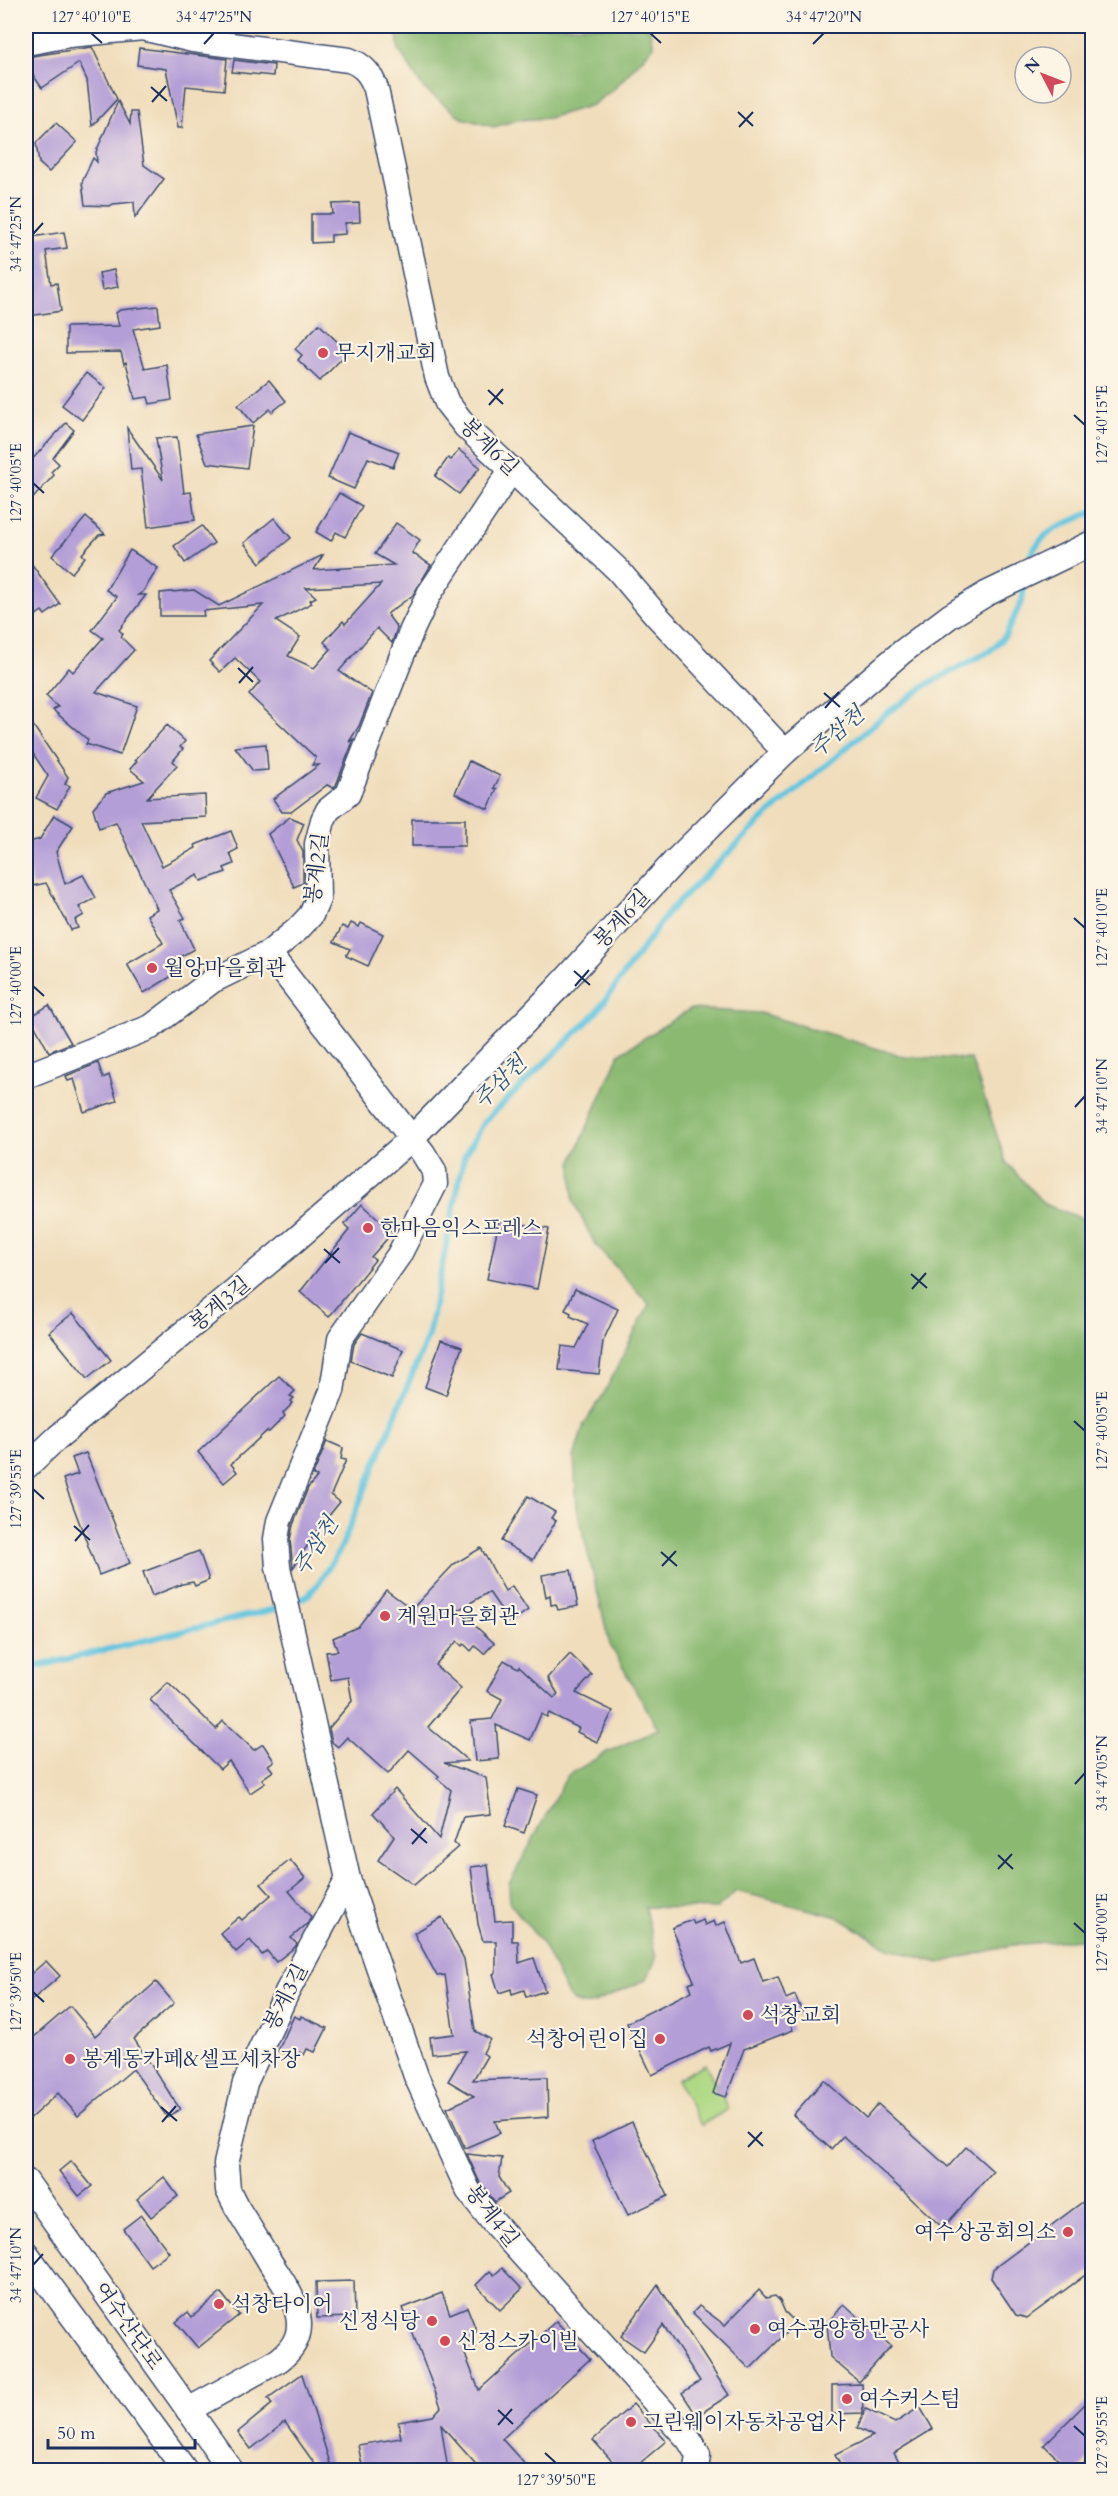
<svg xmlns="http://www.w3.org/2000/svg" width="1118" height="2496" font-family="Cardo,'Noto Serif KR',serif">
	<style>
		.green { fill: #afd984; stroke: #658471; stroke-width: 1.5 }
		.forest { fill: #8bb972; stroke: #537468; stroke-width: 1.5 }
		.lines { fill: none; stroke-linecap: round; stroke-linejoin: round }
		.stream { stroke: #61c4df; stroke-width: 6 }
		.building { fill: #b49ed7; fill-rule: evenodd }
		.minor-casing { stroke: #3b496c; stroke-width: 27 }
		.minor { stroke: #fff; stroke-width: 24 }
		.ticks { fill: none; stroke: #1b2f5e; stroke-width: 2 }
		.poi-dot { fill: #d1495b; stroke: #fcf5e5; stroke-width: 2 }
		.labels { text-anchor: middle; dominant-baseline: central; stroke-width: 4.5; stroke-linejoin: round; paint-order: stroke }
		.poi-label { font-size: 21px; fill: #1b2f5e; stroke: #fcf5e5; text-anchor: start }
		.street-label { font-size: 21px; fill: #1b2f5e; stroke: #fcf5e5 }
		.water-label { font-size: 22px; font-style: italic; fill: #2c547e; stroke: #fcf5e5 }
		.neatline { fill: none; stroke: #1b2f5e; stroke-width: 2 }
		.ticks-label { font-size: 15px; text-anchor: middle; fill: #1b2f5e }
	</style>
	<rect width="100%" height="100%" fill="#fcf5e5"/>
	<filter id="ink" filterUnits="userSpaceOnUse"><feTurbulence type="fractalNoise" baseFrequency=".0167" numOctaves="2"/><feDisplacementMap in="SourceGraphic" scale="12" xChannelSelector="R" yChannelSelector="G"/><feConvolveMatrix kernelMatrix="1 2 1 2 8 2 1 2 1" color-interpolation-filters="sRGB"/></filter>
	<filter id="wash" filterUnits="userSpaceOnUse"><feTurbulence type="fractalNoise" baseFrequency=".008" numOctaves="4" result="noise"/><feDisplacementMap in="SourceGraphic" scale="24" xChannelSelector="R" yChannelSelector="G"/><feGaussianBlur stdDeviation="1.35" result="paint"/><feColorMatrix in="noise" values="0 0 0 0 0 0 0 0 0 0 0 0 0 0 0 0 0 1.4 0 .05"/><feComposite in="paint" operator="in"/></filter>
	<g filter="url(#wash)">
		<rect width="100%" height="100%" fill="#f0ddbb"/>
		<polygon class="green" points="705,2064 729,2109 701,2125 677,2079"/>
		<g class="forest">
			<polygon points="396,26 644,26 650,30 654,46 614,89 592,105 549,118 517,120 494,127 462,118 423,88 399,50"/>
			<polygon points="690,1009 760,1013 905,1057 971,1059 1006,1162 1044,1204 1092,1222 1092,1938 1012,1945 939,1963 888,1948 838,1917 736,1891 717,1909 645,1907 656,1959 647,1979 594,2003 584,2005 574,2002 568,1996 542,1943 510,1903 509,1884 567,1776 607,1752 658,1729 610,1645 577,1508 574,1457 584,1424 603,1395 649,1304 595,1244 573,1201 572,1162 619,1054"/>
		</g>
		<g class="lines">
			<g class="stream">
				<path d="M1028 566C1035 531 1064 525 1092 512"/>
				<polyline points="292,1603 308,1595 317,1585 340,1550 428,1336 464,1157 484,1122 596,1013 670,910 763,819 887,713 928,684 990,651 1005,636 1022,601 1025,582"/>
				<polyline points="26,1669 283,1607"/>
			</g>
		</g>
		<g id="blocks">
			<g class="building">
				<polygon points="92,47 117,99 92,126 87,80 79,63 42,88 26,65 26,57"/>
				<polygon points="139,48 227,59 224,90 186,86 182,128 178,128 166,69 137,65"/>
				<polygon points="234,60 274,65 273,76 232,72"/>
				<polygon points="118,101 130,124 131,112 137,112 144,165 164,179 135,218 134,202 113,204 110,206 85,205 82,182 93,158 97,162 96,152"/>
				<polygon points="56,123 77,142 49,172 39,163 36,143"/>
				<polygon points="359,203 360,222 345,223 345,234 331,235 331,242 311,243 311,214 333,214 332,204"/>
				<polygon points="64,232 67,248 46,251 51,284 57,283 61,311 29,316 26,292 26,238"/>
				<polygon points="114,270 118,287 102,290 99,273"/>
				<polygon points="158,306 160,325 133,329 145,369 167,365 172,400 150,404 148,397 135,399 126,362 124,364 121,352 66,353 66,327 119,326 116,313 120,310"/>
				<polygon points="319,324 348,352 320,381 298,360 302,355 295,349"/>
				<polygon points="86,373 106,388 82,420 62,405"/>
				<polygon points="269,380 286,401 272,412 270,409 253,423 238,405"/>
				<polygon points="66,423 74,430 53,458 59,464 51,472 54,475 26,506 26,466"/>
				<polygon points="253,426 247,468 207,463 196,434"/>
				<polygon points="127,428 163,480 156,438 177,437 184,493 191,492 195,520 148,527 141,469 131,470"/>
				<polygon points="348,432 399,452 393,467 368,458 354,489 328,478"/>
				<polygon points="459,450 480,467 459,494 435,476 448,458 451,460"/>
				<polygon points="339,493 362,506 345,537 336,532 331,541 316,532"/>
				<polygon points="86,517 105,534 99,535 82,554 85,557 72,573 52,556"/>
				<polygon points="274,518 291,538 260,563 244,543"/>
				<path d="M396 523 420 540 412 553 431 565 413 595 387 614 397 628 392 643 377 628 339 671 372 693 359 726 349 742 354 739 336 785 333 788 327 785 291 812H282L273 799 319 765H312L316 758 249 695 260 682 235 658 220 672 209 661 263 605 203 611 204 616H160V593L194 590 219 606 323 555 314 570 394 565 375 554ZM381 584 345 624 343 621 324 642 331 649 314 668 288 656 300 637 276 621 312 603 310 600 316 597 306 588Z"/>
				<polygon points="202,526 214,543 185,563 174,546"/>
				<polygon points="130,550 158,568 143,592 138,595 146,595 119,630 123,634 121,637 134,650 96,692 137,706 120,755 86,744 88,740 53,710 58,707 46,696 69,668 73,672 103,638 92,630 117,597 106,590"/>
				<polygon points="26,556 60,604 45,615 42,611 26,622"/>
				<polygon points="26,715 68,777 65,784 70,786 57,809 36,798 48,776 26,743"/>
				<polygon points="167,725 185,741 180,747 183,749 173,761 177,765 147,798 205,795 206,817 141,821 162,866 196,848 195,845 231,831 238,849 230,853 234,864 224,868 226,872 201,881 198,875 169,890 185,918 180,920 194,949 171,962 177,973 144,993 127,964 163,943 147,915 157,909 116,822 99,828 93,808 106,793 144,781 130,769 137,761 135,760"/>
				<polygon points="266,744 268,770 253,771 235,747"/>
				<polygon points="469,761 500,776 494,788 497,789 488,809 455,793"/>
				<polygon points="54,815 73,826 56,852 65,884 83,875 96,898 79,907 84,915 75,920 78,928 71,930 46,883 32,886 26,863 26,843 40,839"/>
				<polygon points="290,817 304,823 297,840 303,852 303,883 294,887 268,834"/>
				<rect x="412" y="819" width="53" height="27"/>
				<polygon points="351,923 359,927 361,923 383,934 368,966 346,956 350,949 334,942 342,926 348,929"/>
				<polygon points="49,1005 71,1043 49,1052 30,1017"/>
				<polygon points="98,1063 103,1078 109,1075 117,1101 84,1112 74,1079 68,1081 66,1076"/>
				<polygon points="362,1204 393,1232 371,1257 375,1260 329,1317 300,1292 349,1230 344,1225"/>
				<polygon points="499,1220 549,1229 537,1289 487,1279"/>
				<polygon points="575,1289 618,1309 603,1341 599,1374 559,1370 562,1346 576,1348 588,1324 570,1316 571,1313 565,1310"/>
				<polygon points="73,1313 111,1360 87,1379 49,1332"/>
				<polygon points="362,1333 403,1350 392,1378 351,1361 354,1344"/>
				<polygon points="441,1340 462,1347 446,1395 425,1387"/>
				<polygon points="279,1376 295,1391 290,1396 294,1398 291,1401 293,1403 283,1413 285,1416 269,1432 267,1431 231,1464 237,1472 224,1483 198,1452"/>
				<polygon points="327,1441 343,1448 341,1459 346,1460 331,1495 340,1502 318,1529 293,1568 290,1540 293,1525 308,1488 317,1477 313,1475"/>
				<polygon points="86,1453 130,1563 99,1575 63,1479 78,1474 72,1458"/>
				<polygon points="528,1496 555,1512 551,1518 556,1521 533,1560 501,1541"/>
				<polygon points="481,1548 505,1591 512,1586 528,1610 510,1623 489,1592 458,1610 494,1643 484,1654 475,1646 471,1651 464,1644 462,1646 457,1641 435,1665 461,1688 428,1727 468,1761 444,1763 486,1778 491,1814 463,1817 454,1843 458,1847 414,1885 378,1860 394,1836 373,1813 395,1789 439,1839 451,1790 437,1778 439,1776 409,1750 388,1774 347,1737 338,1747 332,1742 329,1728 352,1701 348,1677 331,1680 326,1652 338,1651 333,1638 358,1627 386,1590 412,1609 454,1564"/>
				<polygon points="199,1551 209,1580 195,1586 193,1582 182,1584 152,1596 143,1572"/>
				<polygon points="571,1570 578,1606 558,1610 556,1604 551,1605 550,1595 546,1597 542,1575"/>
				<polygon points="570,1654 592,1675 576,1693 613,1711 597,1742 577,1732 579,1728 549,1713 547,1717 541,1714 530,1740 496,1725 499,1759 475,1761 471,1721 492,1719 502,1699 487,1691 504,1660 518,1668 519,1666 554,1698 558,1694 548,1678"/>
				<polygon points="168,1682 216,1729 223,1721 254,1750 263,1744 274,1761 268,1765 273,1771 262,1779 265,1783 250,1793 229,1761 220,1769 150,1700"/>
				<polygon points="518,1789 537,1795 524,1833 505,1826"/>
				<polygon points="290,1860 305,1878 289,1891 311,1917 308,1923 291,1938 297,1944 295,1947 276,1962 267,1951 262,1955 250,1940 236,1952 220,1933 239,1917 242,1920 271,1895 261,1884"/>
				<polygon points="488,1865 495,1921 512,1920 512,1941 518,1941 519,1963 534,1958 545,1991 526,1997 524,1990 512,1994 511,1989 499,1993 493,1974 496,1973 496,1941 483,1941 478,1924 471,1867"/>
				<polygon points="442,1917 464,1959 475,2031 490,2039 483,2053 487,2056 473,2080 547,2077 548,2117 495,2121 500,2133 465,2148 447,2108 474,2096 448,2081 466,2051 432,2054 430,2037 454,2034 445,1975 437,1976 414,1933"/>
				<polygon points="692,1920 694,1924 703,1920 705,1925 714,1921 716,1926 725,1922 741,1963 754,1958 763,1982 778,1977 786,1999 795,1995 802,2012 788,2017 793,2030 744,2049 726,2097 713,2093 730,2043 711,2051 709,2047 652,2075 627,2023 692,1991 689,1983 694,1981 672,1928"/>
				<polygon points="46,1961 60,1976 26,2005 26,1978"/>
				<polygon points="156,1982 174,2003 134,2039 180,2109 167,2117 133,2069 78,2116 58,2093 26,2122 26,2044 70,2006 95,2036"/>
				<polygon points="294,2016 300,2019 301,2016 327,2028 315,2052 307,2049 304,2055 299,2052 296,2059 278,2051"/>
				<polygon points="824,2080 866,2118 878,2104 948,2167 966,2147 993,2171 943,2228 843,2136 831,2149 793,2115"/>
				<polygon points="632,2122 668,2196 628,2215 592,2141"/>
				<polygon points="467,2154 502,2158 499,2177 509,2193 495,2202 480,2183"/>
				<polygon points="71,2161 92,2186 79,2196 59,2171"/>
				<polygon points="164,2177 178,2196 151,2217 137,2199"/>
				<polygon points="1092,2195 1092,2270 1027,2318 1016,2315 991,2278 993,2269"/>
				<polygon points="141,2215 169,2252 150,2266 123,2229"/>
				<polygon points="502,2268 522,2289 500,2310 476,2285 490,2271 494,2275"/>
				<polygon points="354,2281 355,2317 317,2318 316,2282"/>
				<polygon points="658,2285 729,2395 697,2416 682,2393 700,2381 663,2325 644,2352 621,2336"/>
				<polygon points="759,2290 766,2298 775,2296 780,2301 785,2312 796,2323 750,2369 693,2313 699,2306 725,2325"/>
				<polygon points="221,2293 239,2315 198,2348 176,2322 188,2312 192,2317"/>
				<polygon points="442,2293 450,2314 467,2307 477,2332 471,2335 476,2348 464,2352 479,2390 556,2321 590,2359 502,2439 530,2470 481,2470 441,2425 448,2470 406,2470 406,2466 363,2470 358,2445 401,2438 398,2422 433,2416 441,2407 403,2308"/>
				<polygon points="844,2304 891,2346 859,2382 830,2357 827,2323"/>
				<polygon points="302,2374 330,2463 319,2470 285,2422 251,2449 238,2432 272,2404 268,2398"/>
				<polygon points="862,2384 863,2413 832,2414 832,2385"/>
				<polygon points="1092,2397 1092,2456 1078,2470 1069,2470 1044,2445"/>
				<polygon points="633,2404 666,2441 632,2470 620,2470 593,2440"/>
				<polygon points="920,2407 933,2429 894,2453 903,2470 843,2470 835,2455 873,2436 857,2428 866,2409 895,2423"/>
			</g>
		</g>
	</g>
	<g filter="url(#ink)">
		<use href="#blocks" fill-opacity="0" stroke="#3b496c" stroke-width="1.5"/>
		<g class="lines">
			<defs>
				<g id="minor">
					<path d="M26 43 69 35 143 28 193 40 349 60C364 65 371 75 376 89L437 377 447 403 466 427 618 570 656 615 785 752"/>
					<polyline points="269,953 423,1153 434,1171 435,1184 399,1255 340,1339 332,1391 279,1521 276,1539 278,1567 348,1879 416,2076 468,2190 493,2222 689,2440 698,2455 696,2470"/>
					<polyline points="26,1076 151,1027 212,981 269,953 298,929 311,915 318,899 317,844 323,820 328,810 348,794 412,630 429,594 512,469"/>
					<polyline points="26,1467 58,1437 293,1242 411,1139 557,989 675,861 785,752 902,652 950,616 986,594 1092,543"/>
					<polyline points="26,2181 231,2470"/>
					<polyline points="26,2253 185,2470"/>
					<path d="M188 2410 279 2360C319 2329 290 2294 270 2262 259 2243 247 2224 236 2206L228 2190 226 2164 245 2083 287 1992 348 1879"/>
				</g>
			</defs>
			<use href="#minor" class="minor-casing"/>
			<use href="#minor" class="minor"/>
		</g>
	</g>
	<path class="ticks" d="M91 33 102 43M650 33 661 43M204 44 214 33M813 44 824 33M151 87 167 101M152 102 166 86M738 112 753 126M739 127 753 112M33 234 43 223M488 390 503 404M489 405 503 389M1074 415 1085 425M33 483 44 493M238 668 253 682M239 683 253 667M824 693 840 707M825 708 839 692M1074 918 1085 928M574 971 590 985M33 986 44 996M575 986 589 970M1075 1107 1085 1096M324 1249 340 1263M325 1263 339 1248M911 1274 927 1288M912 1289 926 1273M1074 1421 1085 1431M33 1489 44 1499M74 1526 90 1540M75 1541 89 1525M661 1552 677 1566M662 1566 676 1551M1075 1784 1085 1773M411 1829 427 1843M412 1844 426 1828M998 1855 1013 1869M998 1869 1012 1854M1074 1923 1085 1933M33 1992 44 2002M161 2107 177 2121M162 2122 176 2106M748 2132 763 2146M748 2147 762 2132M33 2265 43 2254M498 2410 513 2424M498 2425 512 2409M1074 2426 1085 2436M545 2453 556 2463"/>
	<g class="poi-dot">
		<circle cx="323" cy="353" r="6"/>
		<circle cx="152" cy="968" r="6"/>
		<circle cx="368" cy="1228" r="6"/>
		<circle cx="385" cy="1616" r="6"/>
		<circle cx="748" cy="2015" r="6"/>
		<circle cx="660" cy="2039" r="6"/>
		<circle cx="70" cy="2059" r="6"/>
		<circle cx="1068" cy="2232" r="6"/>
		<circle cx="219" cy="2304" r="6"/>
		<circle cx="432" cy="2321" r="6"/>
		<circle cx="755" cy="2329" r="6"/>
		<circle cx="445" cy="2341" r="6"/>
		<circle cx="847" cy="2399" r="6"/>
		<circle cx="631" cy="2422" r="6"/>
	</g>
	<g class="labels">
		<g class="poi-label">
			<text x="335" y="353">무지개교회</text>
			<text x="164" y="968">월앙마을회관</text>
			<text x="380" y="1228">한마음익스프레스</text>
			<text x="397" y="1616">계원마을회관</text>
			<text x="760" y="2015">석창교회</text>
			<text x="648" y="2039" text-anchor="end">석창어린이집</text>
			<text x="82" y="2059">봉계동카페&amp;셀프세차장</text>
			<text x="1056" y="2232" text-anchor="end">여수상공회의소</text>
			<text x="231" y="2304">석창타이어</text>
			<text x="420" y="2321" text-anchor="end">신정식당</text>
			<text x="767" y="2329">여수광양항만공사</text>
			<text x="457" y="2341">신정스카이빌</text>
			<text x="859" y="2399">여수커스텀</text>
			<text x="643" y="2422">그린웨이자동차공업사</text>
		</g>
		<g class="street-label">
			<text transform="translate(489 447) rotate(44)">봉계6길</text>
			<text transform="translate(317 868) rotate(-83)">봉계2길</text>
			<text transform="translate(622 919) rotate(-47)">봉계6길</text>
			<text transform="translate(220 1304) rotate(-40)">봉계3길</text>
			<text transform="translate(286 1997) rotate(-63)">봉계3길</text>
			<text transform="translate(492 2216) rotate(52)">봉계4길</text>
			<text transform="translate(128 2326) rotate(55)">여수산단로</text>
		</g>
		<g class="water-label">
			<text transform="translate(837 732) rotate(-41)">주삼천</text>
			<text transform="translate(500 1082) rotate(-45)">주삼천</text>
			<text transform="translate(316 1546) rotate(-58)">주삼천</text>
		</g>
	</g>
	<rect width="1118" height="2496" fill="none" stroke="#fcf5e5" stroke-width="66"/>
	<g transform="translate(1043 75) rotate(312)"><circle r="28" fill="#fcf5e5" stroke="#a2a6af" stroke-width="1.5"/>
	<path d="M0-4.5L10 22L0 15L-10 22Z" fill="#d1495b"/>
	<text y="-9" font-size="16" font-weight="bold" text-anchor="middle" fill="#1b2f5e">N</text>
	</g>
	<path d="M48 2439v9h147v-9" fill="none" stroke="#1b2f5e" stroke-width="3"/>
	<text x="57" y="2439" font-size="18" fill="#1b2f5e" stroke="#fcf5e5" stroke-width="4.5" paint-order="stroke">50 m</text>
	<rect x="33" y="33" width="1052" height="2430" class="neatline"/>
	<g class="ticks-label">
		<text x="91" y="22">127°40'10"E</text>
		<text x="214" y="22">34°47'25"N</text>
		<text x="650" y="22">127°40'15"E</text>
		<text x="824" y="22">34°47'20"N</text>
		<text transform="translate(16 234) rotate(-90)" y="5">34°47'25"N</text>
		<text transform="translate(1102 425) rotate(-90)" y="5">127°40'15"E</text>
		<text transform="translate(16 483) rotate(-90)" y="5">127°40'05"E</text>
		<text transform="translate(1102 928) rotate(-90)" y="5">127°40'10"E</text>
		<text transform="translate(16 986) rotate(-90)" y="5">127°40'00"E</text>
		<text transform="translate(1102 1096) rotate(-90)" y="5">34°47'10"N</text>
		<text transform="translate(1102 1431) rotate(-90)" y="5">127°40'05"E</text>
		<text transform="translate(16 1489) rotate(-90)" y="5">127°39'55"E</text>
		<text transform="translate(1102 1773) rotate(-90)" y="5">34°47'05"N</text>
		<text transform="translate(1102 1933) rotate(-90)" y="5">127°40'00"E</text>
		<text transform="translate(16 1992) rotate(-90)" y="5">127°39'50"E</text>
		<text transform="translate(16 2265) rotate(-90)" y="5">34°47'10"N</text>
		<text transform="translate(1102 2436) rotate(-90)" y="5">127°39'55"E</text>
		<text x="556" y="2485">127°39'50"E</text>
	</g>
</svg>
